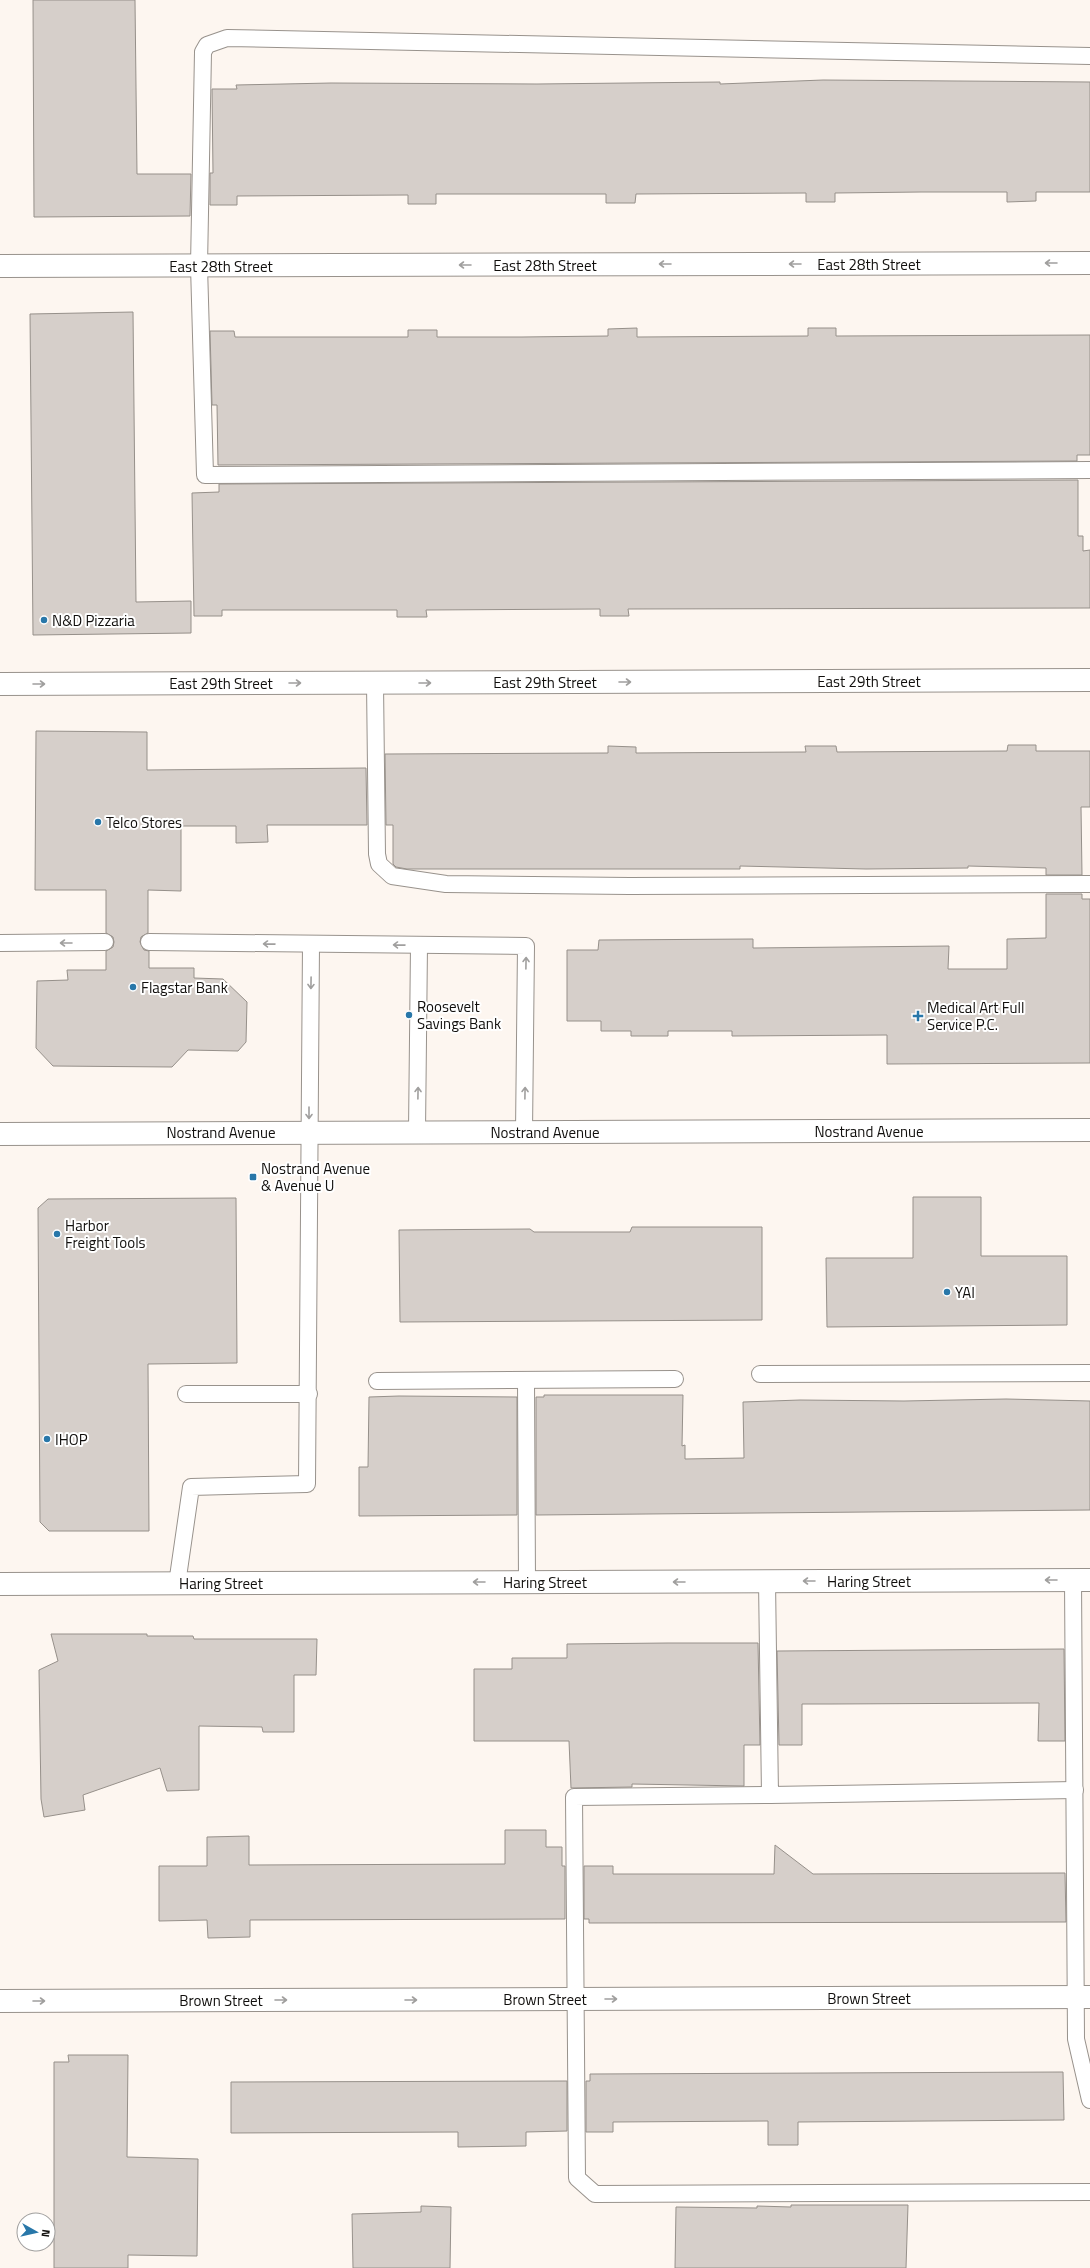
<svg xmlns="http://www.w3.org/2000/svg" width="1090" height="2268" font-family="'Titillium Web',sans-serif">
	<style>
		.building { fill: #d6cfca; stroke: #96908a }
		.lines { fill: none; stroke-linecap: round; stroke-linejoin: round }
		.service-casing { stroke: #98928c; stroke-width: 18 }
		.minor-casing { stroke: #98928c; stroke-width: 24 }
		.secondary-casing { stroke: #98928c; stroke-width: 24 }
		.service { stroke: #fff; stroke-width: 16 }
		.minor { stroke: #fff; stroke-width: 22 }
		.secondary { stroke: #fff; stroke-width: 22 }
		.oneway { stroke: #a09f9e }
		.poi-dot { fill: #2877a9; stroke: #fff; stroke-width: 1.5 }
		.labels { text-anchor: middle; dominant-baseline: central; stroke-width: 4; stroke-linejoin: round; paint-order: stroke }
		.street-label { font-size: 15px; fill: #110f0d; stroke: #fff }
		.poi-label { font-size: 15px; fill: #110f0d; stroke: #fff; text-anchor: start }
	</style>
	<rect width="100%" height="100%" fill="#fdf6f0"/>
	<g class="building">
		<polygon points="33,0 135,0 137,174 191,174 190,216 34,217"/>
		<polygon points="823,80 1090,82 1090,192 1036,192 1036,201 1007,202 1007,192 921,192 835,193 835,202 806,202 806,193 636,194 635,203 606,203 606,194 436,194 436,204 408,204 408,195 237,196 237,205 210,205 210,173 213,173 212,89 237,89 236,85 331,83 537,84 720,82 720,84"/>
		<polygon points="133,312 136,602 191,601 191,633 33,635 30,314"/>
		<polygon points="637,328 637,337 808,336 808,328 836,328 836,336 1090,335 1090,455 1077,455 1077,461 218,465 217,405 212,405 210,331 234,331 235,337 408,337 408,330 437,330 437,337 522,337 608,336 608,329"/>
		<polygon points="1078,480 1078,536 1083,536 1083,551 1090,550 1090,608 628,609 629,616 600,616 600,609 426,610 427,617 397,617 397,610 222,610 222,616 194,616 192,493 219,492 219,484"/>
		<polygon points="36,731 147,732 147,770 366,768 367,825 267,825 268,842 236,843 236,826 181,826 181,891 148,890 148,933 141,937 140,942 144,950 149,951 149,968 194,968 194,978 223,979 247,1002 246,1042 238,1051 188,1050 172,1067 53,1066 36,1048 37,981 68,980 67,970 106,970 106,951 113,947 114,942 113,937 106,933 106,890 35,890"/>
		<polygon points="1008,745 1036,745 1036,751 1090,751 1090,807 1081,807 1082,875 1046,875 1046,868 968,866 968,868 866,869 740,866 740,869 407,869 396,867 393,864 393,825 386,825 385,754 608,753 608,746 636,747 636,753 806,752 805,746 836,746 837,752 1007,751"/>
		<polygon points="1046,894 1082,894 1082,899 1090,899 1090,1063 887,1064 887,1035 732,1036 732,1031 668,1031 668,1036 631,1036 631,1031 601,1031 601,1021 567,1021 567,950 598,950 599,940 753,939 753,948 949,946 948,969 1007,969 1007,939 1046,938"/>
		<polygon points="913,1197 981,1197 981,1256 1067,1256 1067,1325 827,1327 826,1258 913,1258"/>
		<polygon points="236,1198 237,1363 148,1364 149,1531 49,1531 40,1522 38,1208 48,1199"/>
		<polygon points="632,1227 762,1227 762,1320 400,1322 399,1230 530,1229 534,1232 630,1232"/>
		<polygon points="544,1395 683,1395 682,1446 685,1445 685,1459 744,1458 743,1402 800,1400 904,1401 1006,1399 1090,1401 1090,1510 536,1515 536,1397 544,1397"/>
		<polygon points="399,1396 517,1397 517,1515 359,1516 359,1467 368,1467 369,1397"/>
		<polygon points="51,1634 147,1634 147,1636 193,1636 194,1639 317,1639 316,1675 294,1675 294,1732 263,1732 262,1727 199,1726 199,1790 167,1791 160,1768 83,1795 85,1810 44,1817 41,1799 39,1670 58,1661"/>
		<polygon points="668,1643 758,1643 760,1745 744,1745 744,1786 632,1784 632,1787 571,1788 569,1741 474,1741 474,1669 512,1669 512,1658 567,1658 567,1644"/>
		<polygon points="1064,1649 1065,1741 1038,1741 1039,1703 830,1704 802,1704 802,1745 779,1745 777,1651"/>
		<polygon points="505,1830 546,1830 546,1847 562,1847 562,1866 565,1866 565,1919 250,1920 250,1937 208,1938 207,1920 159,1921 159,1866 207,1866 207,1837 249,1836 249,1865 505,1864"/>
		<polygon points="775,1845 813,1874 1065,1873 1066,1922 589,1923 589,1919 584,1919 584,1866 613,1866 613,1874 774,1874"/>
		<polygon points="68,2055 128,2055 127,2157 198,2159 197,2256 128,2255 128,2268 54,2268 54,2062 69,2062"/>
		<polygon points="1063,2072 1064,2120 798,2122 798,2145 768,2145 768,2121 613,2122 613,2132 586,2132 586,2081 590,2081 590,2074"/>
		<polygon points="567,2081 567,2131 526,2132 526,2146 458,2147 458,2132 231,2133 231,2082"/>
		<polygon points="791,2205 908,2205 906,2268 675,2268 676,2207 757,2208 757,2206 791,2207"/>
		<polygon points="421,2206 451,2207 450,2268 353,2268 352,2214 421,2212"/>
	</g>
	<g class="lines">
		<defs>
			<g id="service">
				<polyline points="1090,56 227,38 207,45 203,52 199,266 205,475 1090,470"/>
				<polyline points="375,683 377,854 379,864 392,876 446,884 630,886 1090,884"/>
				<polyline points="149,942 526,946 524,1132"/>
				<polyline points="0,943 105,942"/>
				<polyline points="417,1132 419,945"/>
				<polyline points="760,1374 1090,1373"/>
				<polyline points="526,1380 527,1582"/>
				<polyline points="377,1381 675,1379"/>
				<polyline points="186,1394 309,1394"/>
				<polyline points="1073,1580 1076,2039 1090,2100"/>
				<polyline points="767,1581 770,1795 1075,1790"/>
				<polyline points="177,1584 191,1487 307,1484 311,944"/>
				<polyline points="770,1795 574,1797 577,2178 595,2194 1090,2192"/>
			</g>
			<g id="minor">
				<polyline points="0,266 1090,263"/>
				<polyline points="0,684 1090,680"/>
				<polyline points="0,1584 1090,1580"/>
				<polyline points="0,2001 1090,1997"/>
			</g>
			<polyline id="secondary" points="0,1134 1090,1130"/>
		</defs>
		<use href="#service" class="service-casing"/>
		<use href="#minor" class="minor-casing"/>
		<use href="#secondary" class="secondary-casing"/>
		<use href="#service" class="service"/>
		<use href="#minor" class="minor"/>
		<use href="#secondary" class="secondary"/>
	</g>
	<defs><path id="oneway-shaft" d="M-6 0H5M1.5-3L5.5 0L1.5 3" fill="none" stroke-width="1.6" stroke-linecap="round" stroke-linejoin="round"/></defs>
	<g class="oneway">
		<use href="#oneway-shaft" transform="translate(1051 263) rotate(180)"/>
		<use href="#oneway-shaft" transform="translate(665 264) rotate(180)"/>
		<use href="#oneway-shaft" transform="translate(795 264) rotate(180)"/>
		<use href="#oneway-shaft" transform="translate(465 265) rotate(180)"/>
		<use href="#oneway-shaft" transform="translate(625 682)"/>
		<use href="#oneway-shaft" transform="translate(295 683)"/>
		<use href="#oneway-shaft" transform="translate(425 683)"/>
		<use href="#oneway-shaft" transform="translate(39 684)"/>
		<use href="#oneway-shaft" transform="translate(66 943) rotate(180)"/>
		<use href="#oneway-shaft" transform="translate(269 944) rotate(-179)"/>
		<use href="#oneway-shaft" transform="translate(399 945) rotate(-179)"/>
		<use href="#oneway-shaft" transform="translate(526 963) rotate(-89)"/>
		<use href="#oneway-shaft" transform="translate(311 983) rotate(91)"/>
		<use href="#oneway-shaft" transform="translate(418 1093) rotate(-89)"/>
		<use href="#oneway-shaft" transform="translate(525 1093) rotate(-89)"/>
		<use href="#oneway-shaft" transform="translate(309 1113) rotate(90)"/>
		<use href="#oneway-shaft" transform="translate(1051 1580) rotate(180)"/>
		<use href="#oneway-shaft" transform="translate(809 1581) rotate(180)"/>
		<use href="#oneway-shaft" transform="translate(479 1582) rotate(180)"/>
		<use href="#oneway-shaft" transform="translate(679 1582) rotate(180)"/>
		<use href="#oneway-shaft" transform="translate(611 1999)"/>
		<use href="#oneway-shaft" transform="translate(281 2000)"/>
		<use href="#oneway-shaft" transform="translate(411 2000)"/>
		<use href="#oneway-shaft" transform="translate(39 2001)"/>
	</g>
	<g class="poi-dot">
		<circle cx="44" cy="620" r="4"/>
		<circle cx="98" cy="822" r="4"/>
		<circle cx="133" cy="987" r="4"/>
		<circle cx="409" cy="1015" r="4"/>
		<path d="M916 1010h4v4h4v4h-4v4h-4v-4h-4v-4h4z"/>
		<rect x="249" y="1173" width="8" height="8" rx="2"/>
		<circle cx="57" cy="1234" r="4"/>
		<circle cx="947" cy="1292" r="4"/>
		<circle cx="47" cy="1439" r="4"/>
	</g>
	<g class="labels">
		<g class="street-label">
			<text x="869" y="264">East 28th Street</text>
			<text x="545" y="265">East 28th Street</text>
			<text x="221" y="266">East 28th Street</text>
			<text x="869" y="681">East 29th Street</text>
			<text x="545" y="682">East 29th Street</text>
			<text x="221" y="683">East 29th Street</text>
			<text x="869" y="1131">Nostrand Avenue</text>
			<text x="221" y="1132">Nostrand Avenue</text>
			<text x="545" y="1132">Nostrand Avenue</text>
			<text x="869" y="1581">Haring Street</text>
			<text x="545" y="1582">Haring Street</text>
			<text x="221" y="1583">Haring Street</text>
			<text x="869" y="1998">Brown Street</text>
			<text x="545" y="1999">Brown Street</text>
			<text x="221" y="2000">Brown Street</text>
		</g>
		<g class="poi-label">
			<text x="52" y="620">N&amp;D Pizzaria</text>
			<text x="106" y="822">Telco Stores</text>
			<text x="141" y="987">Flagstar Bank</text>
			<text x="417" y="1006">Roosevelt<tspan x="417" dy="17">Savings Bank</tspan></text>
			<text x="927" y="1007">Medical Art Full<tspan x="927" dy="17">Service P.C.</tspan></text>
			<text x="261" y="1168">Nostrand Avenue<tspan x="261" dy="17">&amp; Avenue U</tspan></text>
			<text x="65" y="1225">Harbor<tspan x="65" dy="17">Freight Tools</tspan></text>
			<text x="955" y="1292">YAI</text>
			<text x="55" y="1439">IHOP</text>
		</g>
	</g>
	<g transform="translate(36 2232) rotate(98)"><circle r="19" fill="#ffffff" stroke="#a09f9e"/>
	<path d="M0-3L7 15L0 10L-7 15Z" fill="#2877a9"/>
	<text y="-6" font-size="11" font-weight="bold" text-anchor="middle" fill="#110f0d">N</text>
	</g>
</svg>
